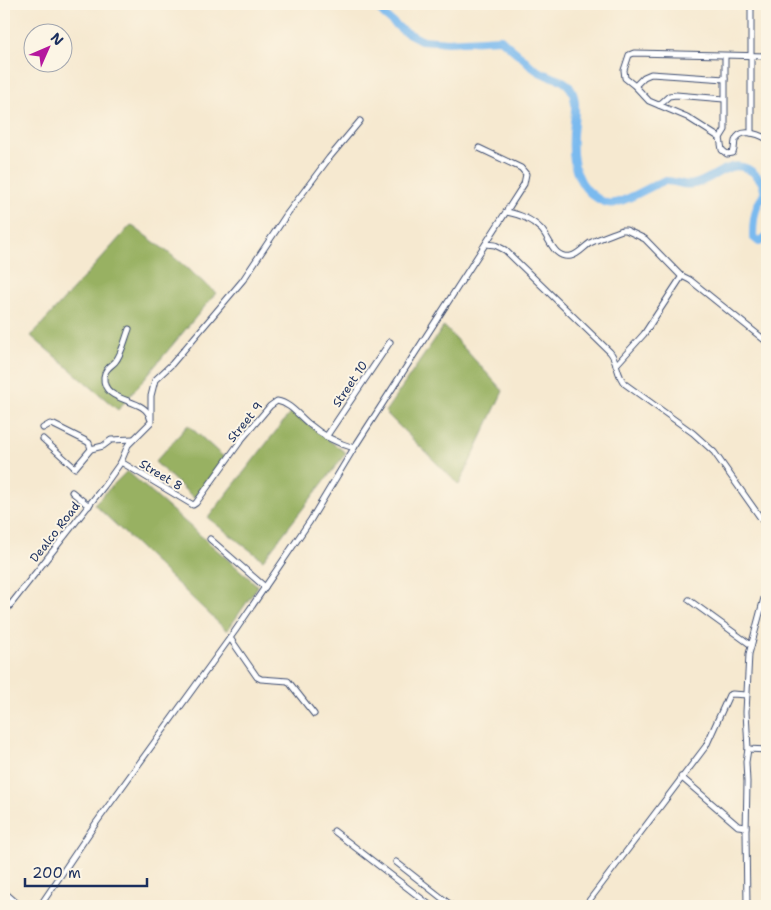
<svg xmlns="http://www.w3.org/2000/svg" width="771" height="910" font-family="'Shantell Sans',sans-serif">
	<style>
		.forest { fill: #98b162; stroke: #5a7060 }
		.lines { fill: none; stroke-linecap: round; stroke-linejoin: round }
		.river { stroke: #7abaef; stroke-width: 8 }
		.minor-casing { stroke: #3c4b6f; stroke-width: 7 }
		.minor { stroke: #fff; stroke-width: 5 }
		.labels { text-anchor: middle; dominant-baseline: central; stroke-width: 4; stroke-linejoin: round; paint-order: stroke }
		.street-label { font-size: 12px; fill: #1b2f5e; stroke: #fcf5e5 }
	</style>
	<rect width="100%" height="100%" fill="#fcf5e5"/>
	<filter id="ink" filterUnits="userSpaceOnUse"><feTurbulence type="fractalNoise" baseFrequency=".02" numOctaves="2"/><feDisplacementMap in="SourceGraphic" scale="10" xChannelSelector="R" yChannelSelector="G"/><feConvolveMatrix kernelMatrix="1 2 1 2 8 2 1 2 1" color-interpolation-filters="sRGB"/></filter>
	<filter id="wash" filterUnits="userSpaceOnUse"><feTurbulence type="fractalNoise" baseFrequency=".0096" numOctaves="4" result="noise"/><feDisplacementMap in="SourceGraphic" scale="20" xChannelSelector="R" yChannelSelector="G"/><feGaussianBlur stdDeviation="1.12" result="paint"/><feColorMatrix in="noise" values="0 0 0 0 0 0 0 0 0 0 0 0 0 0 0 0 0 1.4 0 .05"/><feComposite in="paint" operator="in"/></filter>
	<g filter="url(#wash)">
		<rect width="100%" height="100%" fill="#f6e9d0"/>
		<g class="forest">
			<polygon points="131,225 169,253 216,293 118,410 31,336"/>
			<polygon points="444,326 503,391 459,485 385,412"/>
			<polygon points="291,412 346,453 263,560 208,518"/>
			<polygon points="188,425 227,460 194,498 155,462"/>
			<polygon points="127,471 258,586 227,631 94,504"/>
		</g>
		<g class="lines">
			<path class="river" d="M375 4 384 15 402 30 421 40 448 42 501 39C507 45 512 49 518 54 524 58 529 65 535 69 548 79 563 76 571 89 577 100 575 111 574 123 571 149 571 179 594 196 601 201 607 205 615 203 632 199 648 187 664 181 675 180 684 187 694 184 716 179 734 152 757 176 761 180 765 187 764 193 763 198 758 202 757 207 753 217 753 227 753 237L759 242 767 236"/>
		</g>
	</g>
	<g filter="url(#ink)">
		<g class="lines">
			<defs>
				<g id="minor">
					<polyline points="751,4 751,133"/>
					<path d="M725 56V130L720 138 722 150 727 154 733 153C735 148 734 145 735 141 740 127 758 134 767 139"/>
					<polyline points="635,86 644,77 651,74 725,79"/>
					<polyline points="659,105 669,96 676,95 724,99"/>
					<polyline points="720,138 687,117 649,101 635,86 625,78 624,70 629,55 634,53 767,56"/>
					<path d="M507 212C521 215 531 219 541 229 550 238 553 259 571 256 578 255 584 247 590 243 600 238 612 234 622 230H626L645 239 680 275 690 280 767 342"/>
					<path d="M486 244 495 245 505 250 610 352C618 361 616 375 625 384L693 433 714 452 767 527"/>
					<path d="M129 329C125 339 122 354 115 362 110 367 105 369 104 377 102 404 146 397 150 418"/>
					<polyline points="616,365 644,334 682,276"/>
					<polyline points="43,428 50,424 54,425 86,441 89,443 91,449"/>
					<polyline points="326,437 390,342"/>
					<polyline points="43,439 75,468 91,449 103,446 111,440 133,439"/>
					<path d="M121 462 193 505 196 503 242 439 270 406 277 401C290 403 299 416 309 424 323 436 336 443 354 448"/>
					<polyline points="72,492 89,506"/>
					<polyline points="210,539 265,587"/>
					<polyline points="689,600 751,645"/>
					<polyline points="4,613 104,486 121,462 128,445 151,422 151,396 155,380 172,364 243,280 287,214 329,158 360,121"/>
					<polyline points="230,638 257,677 261,679 288,681 314,714"/>
					<polyline points="748,749 767,750"/>
					<polyline points="681,777 738,826 746,827"/>
					<polyline points="334,831 431,906"/>
					<polyline points="396,862 452,906"/>
					<polyline points="4,892 20,906"/>
					<polyline points="40,906 96,823 235,631 310,521 354,448 524,184 526,174 521,168 479,148"/>
					<polyline points="585,906 706,746 729,695 732,694 747,695"/>
					<polyline points="747,906 746,832 747,782 746,762 748,749 746,712 749,654 767,587"/>
				</g>
			</defs>
			<use href="#minor" class="minor-casing"/>
			<use href="#minor" class="minor"/>
		</g>
	</g>
	<g class="labels">
		<g class="street-label">
			<text transform="translate(350 384) rotate(-56)">Street 10</text>
			<text transform="translate(245 422) rotate(-51)">Street 9</text>
			<text transform="translate(161 475) rotate(31)">Street 8</text>
			<text transform="translate(55 532) rotate(-52)">Dealco Road</text>
		</g>
	</g>
	<rect width="771" height="910" fill="none" stroke="#fcf5e5" stroke-width="20"/>
	<g transform="translate(48 48) rotate(45)"><circle r="24" fill="#fcf5e5" stroke="#a2a6af"/>
	<path d="M0-4L9 19L0 12L-9 19Z" fill="#b5179e"/>
	<text y="-8" font-size="14" font-weight="bold" text-anchor="middle" fill="#1b2f5e">N</text>
	</g>
	<path d="M25 878v8h122v-8" fill="none" stroke="#1b2f5e" stroke-width="2.5"/>
	<text x="32" y="878" font-size="15" fill="#1b2f5e" stroke="#fcf5e5" stroke-width="4" paint-order="stroke">200 m</text>
</svg>
